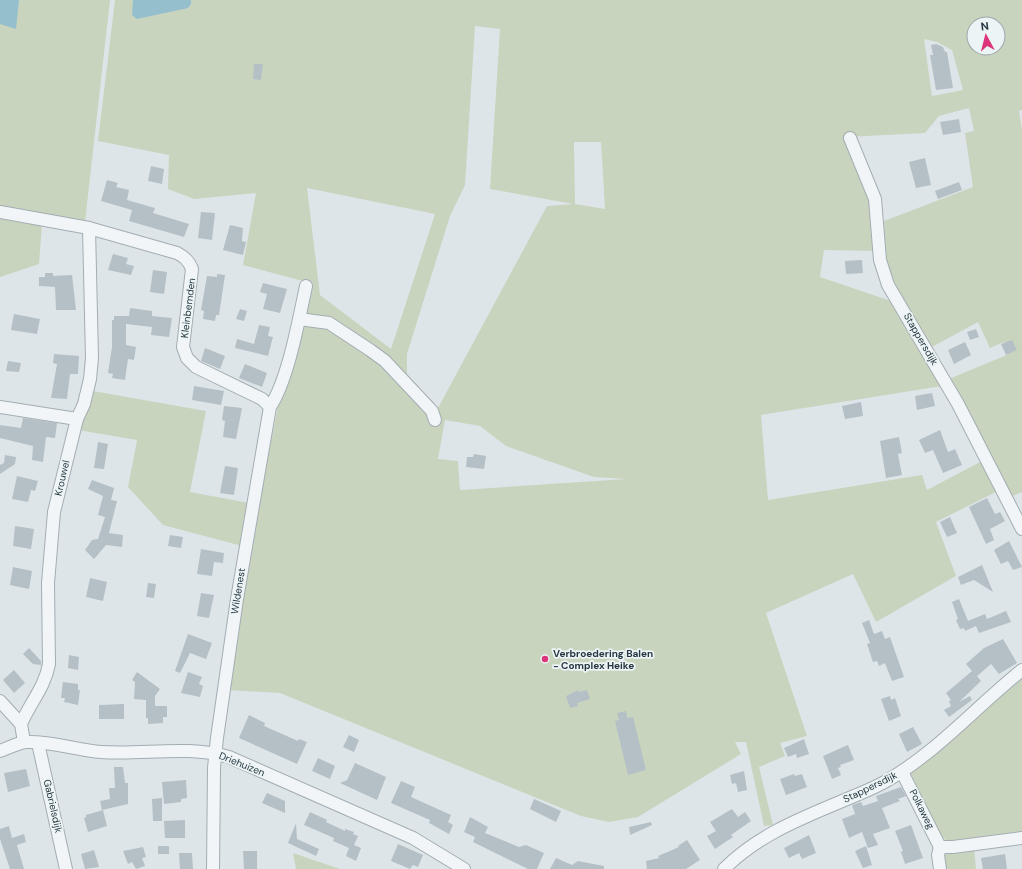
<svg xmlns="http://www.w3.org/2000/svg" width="1022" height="869" font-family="'DM Sans',sans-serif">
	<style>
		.green { fill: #c9d4be; fill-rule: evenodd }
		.water { fill: #95bfcd }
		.building { fill: #b4c0c6 }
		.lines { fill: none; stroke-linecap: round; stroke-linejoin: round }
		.minor-casing { stroke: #a3adb3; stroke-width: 14 }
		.minor { stroke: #f1f5f7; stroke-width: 12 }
		.poi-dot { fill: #dc357b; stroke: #edf4f6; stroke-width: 1.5 }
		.labels { text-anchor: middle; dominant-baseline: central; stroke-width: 3.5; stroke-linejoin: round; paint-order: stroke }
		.street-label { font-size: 10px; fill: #253741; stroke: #edf4f6 }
		.poi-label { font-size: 10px; font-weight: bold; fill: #253741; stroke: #edf4f6; text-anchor: start }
	</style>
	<rect width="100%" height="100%" fill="#dee5e9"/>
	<g class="green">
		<polygon points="0,0 110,0 85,222 0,206"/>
		<path d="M115 0H1022V110L1019 111 1022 130V492L1010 497 949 379 1009 354 1004 342 990 348 978 322 932 347 897 289 886 261 884 221 973 187 965 133 974 131 969 108 939 116 925 133 846 137 869 193 875 251 824 250 820 277 891 301 942 386 761 415 768 500 922 475 927 490 982 461 998 491 936 522 956 576 876 622 853 574 766 613 807 736 780 743 785 756 759 767 773 825 764 826 746 742H735L741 754 638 817 609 822 581 816 280 693 227 690 241 592 303 281 243 265 256 193 194 199 168 189 169 155 98 141ZM974 24H998V48H974ZM475 26 500 29 490 189 573 204 547 206 438 408 407 374V354L450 216 465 185ZM924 39 937 42 952 50 963 90 932 96ZM574 142H601L605 209 575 204ZM307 188 435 214 391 349 320 295ZM445 420 480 426 506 446 594 477 626 479 460 490 458 461 438 459Z"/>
		<polygon points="0,215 42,224 39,264 0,277"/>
		<polygon points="93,391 206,411 190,492 249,503 242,546 163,525 128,487 137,440 78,430"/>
		<polygon points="1022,678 1022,833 955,842 947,841 941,836 910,772 996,697"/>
		<polygon points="974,847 976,869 943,869 943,851"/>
		<polygon points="293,853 340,869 296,869"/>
	</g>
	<g class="water">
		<polygon points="0,0 19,0 16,29 0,24"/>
		<polygon points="133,0 191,0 191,4 188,8 137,19 132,15"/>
	</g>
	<g class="building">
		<polygon points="936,44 943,47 945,52 947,52 953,88 936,90 930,55 933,55 931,45"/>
		<polygon points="254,64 263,64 261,80 253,79"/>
		<polygon points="959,119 961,132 943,135 940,122"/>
		<polygon points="925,158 931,185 916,188 909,162"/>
		<polygon points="151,166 164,169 162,184 148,181"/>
		<polygon points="107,180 118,183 116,187 129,190 127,200 155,208 153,213 189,224 184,237 129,221 132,210 101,201"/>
		<polygon points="959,182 962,190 938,199 935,191"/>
		<polygon points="201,212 215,213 212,240 198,238"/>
		<polygon points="230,225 243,228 242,241 246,242 243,255 223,250"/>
		<polygon points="113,254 128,258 126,264 134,266 131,275 108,270"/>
		<polygon points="862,260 863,273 846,274 845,261"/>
		<polygon points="153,270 167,272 164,294 150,292"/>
		<polygon points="45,273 53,273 53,276 72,275 76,310 56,310 55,287 39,286 39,277 45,277"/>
		<polygon points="217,274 225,275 219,315 216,315 215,321 203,319 204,311 201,310 207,276 217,277"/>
		<polygon points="263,283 287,289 280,313 263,309 267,294 260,292"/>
		<polygon points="130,308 152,311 152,316 172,318 169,337 151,335 152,327 126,324 126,345 136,347 134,360 128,359 125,380 112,378 113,374 108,373 112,347 112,320 114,320 114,316 129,316"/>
		<polygon points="240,309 247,311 244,321 236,319"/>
		<polygon points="14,314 40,319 37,334 11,330"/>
		<polygon points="259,325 270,327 268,336 273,337 268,356 235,348 237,339 254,344"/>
		<polygon points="976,329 979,337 970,340 967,332"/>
		<polygon points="1012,340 1017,350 1006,355 1001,344"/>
		<polygon points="965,342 971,355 954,364 948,350"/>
		<polygon points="205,348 225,356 220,369 201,361"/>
		<polygon points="54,354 79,356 78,374 70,374 67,399 51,398 57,364 53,363"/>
		<polygon points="8,361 21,363 19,372 6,371"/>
		<polygon points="245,364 267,373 262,387 239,378"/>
		<polygon points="194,386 224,391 221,405 192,400"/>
		<polygon points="932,393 935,406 917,410 915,396"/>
		<polygon points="861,402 863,416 845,419 842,406"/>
		<polygon points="224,406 242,408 236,439 223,437 225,421 222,420"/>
		<polygon points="23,418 57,423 55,438 46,437 43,462 32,460 33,446 0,438 0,425 21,428"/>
		<polygon points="940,430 948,452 955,449 962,465 943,473 933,450 925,453 919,440"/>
		<polygon points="899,437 902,453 898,454 902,475 886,478 880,441"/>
		<polygon points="98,442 108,444 104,469 94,468"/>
		<polygon points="474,454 486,456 484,469 466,467 467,457 473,457"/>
		<polygon points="5,455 16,457 15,464 0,474 0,465 4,463"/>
		<polygon points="225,466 238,468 234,495 220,493"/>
		<polygon points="17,476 38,481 35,491 31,490 28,502 12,499"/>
		<polygon points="92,480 114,488 111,500 117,501 109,533 123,535 122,547 106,545 94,559 85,550 92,540 98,539 105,517 98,515 103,496 88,489"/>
		<polygon points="987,498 995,514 1000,512 1005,521 990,529 994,540 986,544 969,507"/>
		<polygon points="950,517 957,533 947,537 940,522"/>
		<polygon points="15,526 34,529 31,549 13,546"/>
		<polygon points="170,535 183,537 181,548 168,546"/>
		<polygon points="1009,541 1022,567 1013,570 1008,561 1001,564 994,550"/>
		<polygon points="201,549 224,553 223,563 214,562 212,576 197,574"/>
		<polygon points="982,565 993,592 974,580 961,585 958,577"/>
		<polygon points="13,567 32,571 29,589 10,585"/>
		<polygon points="90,578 107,582 103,601 86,597"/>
		<polygon points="148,583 156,584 154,598 146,597"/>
		<polygon points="201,593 214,595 209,618 197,616"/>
		<polygon points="959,599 968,621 985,614 987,619 1006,611 1011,622 979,633 976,626 965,631 964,628 960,629 956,620 958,619 952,602"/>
		<polygon points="869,620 874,634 882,631 885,639 890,637 904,677 892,681 885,663 879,666 877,661 873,662 867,644 870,643 862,623"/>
		<polygon points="188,634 212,643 206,659 190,653 180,673 175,671"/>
		<polygon points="1003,639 1017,663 999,674 991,664 977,676 981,681 959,702 970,696 972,700 949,717 944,710 951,706 949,701 951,700 946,693 972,671 966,664 984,648"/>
		<polygon points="29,648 41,661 41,665 33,664 23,654"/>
		<polygon points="69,655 79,657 78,670 68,668"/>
		<polygon points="14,670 25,683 14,693 3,680"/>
		<polygon points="137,672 160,689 155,696 155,706 167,706 167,717 163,717 163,723 148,724 148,718 146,718 146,700 134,699 135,682 132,680"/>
		<polygon points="188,672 202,677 199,684 203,686 200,697 181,693"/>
		<polygon points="63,682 78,684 78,690 80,690 78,705 64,702 65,698 61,698"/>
		<polygon points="578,690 579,692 587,690 590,699 577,703 578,706 570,708 566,696"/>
		<polygon points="890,696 891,700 895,698 901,716 889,721 881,699"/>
		<polygon points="124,704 124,719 99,719 99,705"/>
		<polygon points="626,711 627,718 633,717 646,770 628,775 615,721 619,720 617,713"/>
		<polygon points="249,715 265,723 264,726 298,741 299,739 307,742 297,764 239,738"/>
		<polygon points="913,727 922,744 907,752 899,734"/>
		<polygon points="349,735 359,740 354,752 343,747"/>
		<polygon points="804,739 809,754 797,758 796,754 788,757 784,748"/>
		<polygon points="848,745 854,760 840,765 841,767 838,768 841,775 832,779 823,756"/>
		<polygon points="318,758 335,766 330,779 312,771"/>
		<polygon points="355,763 386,777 377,800 340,783 347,780"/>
		<polygon points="114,767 123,767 125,783 128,783 128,804 102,810 100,801 110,799 109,788 115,788"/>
		<polygon points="26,769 30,786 8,792 4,773"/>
		<polygon points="744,771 747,790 738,792 736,783 732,784 730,775"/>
		<polygon points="794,774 795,776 802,774 807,787 786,795 780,779"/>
		<polygon points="186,780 187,798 181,799 181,802 164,804 162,782"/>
		<polygon points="401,781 415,787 411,797 451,815 448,822 453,825 449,834 429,823 430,820 391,803"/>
		<polygon points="901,787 906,796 898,799 900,801 882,808 890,828 873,834 878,845 868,848 862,832 849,838 842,819 855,814 852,805 861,802 863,806 878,801 876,796"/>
		<polygon points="267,793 285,801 285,813 262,803"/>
		<polygon points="162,798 162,821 153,821 152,799"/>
		<polygon points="534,799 561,811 556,822 530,809"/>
		<polygon points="732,809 738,817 745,812 751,821 731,835 733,837 715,849 707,836 716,831 710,822"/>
		<polygon points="103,810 107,826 88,832 84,818 86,817 86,815"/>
		<polygon points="310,812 327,820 326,822 345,831 345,829 354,832 353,834 358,836 354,845 361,848 356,861 346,856 349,848 333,841 334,838 304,825"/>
		<polygon points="470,817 488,827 485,833 519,847 526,845 544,853 537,869 528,869 473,842 475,837 464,832"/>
		<polygon points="185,820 185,838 165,838 164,821"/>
		<polygon points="651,822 652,825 630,835 629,827"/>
		<polygon points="296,823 297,839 319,849 316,856 288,843"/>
		<polygon points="911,825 923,858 905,864 901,852 903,851 895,831"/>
		<polygon points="9,826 12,838 24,834 26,842 17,845 24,869 10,869 0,839 0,829"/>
		<polygon points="809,835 816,853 802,859 799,853 789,858 784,848"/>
		<polygon points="687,840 700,860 686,869 647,869 646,861 659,858 658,856 679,847 678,846"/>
		<polygon points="398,844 423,855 418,867 413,865 410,869 391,861"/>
		<rect x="158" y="846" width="11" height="8"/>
		<polygon points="866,846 872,865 863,868 855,851"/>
		<polygon points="143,847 146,857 142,858 145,866 136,869 132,862 128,864 123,851"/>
		<polygon points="94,850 99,867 85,869 81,854"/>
		<polygon points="243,851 257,851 257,869 244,869"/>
		<polygon points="179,853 192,853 193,869 180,869"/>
		<polygon points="1005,854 1007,869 983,869 981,858"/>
		<polygon points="556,858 572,865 578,861 604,866 604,869 550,869"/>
	</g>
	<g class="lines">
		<defs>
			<g id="minor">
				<polyline points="850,138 875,199 880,260 888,285 958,404 1022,529"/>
				<path d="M0 212 89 228 177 253C185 257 189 261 192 269L183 347 187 358 196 367 262 399 270 407"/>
				<polyline points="299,319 329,323 370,350 385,361 432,411 435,420"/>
				<polyline points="0,407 77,419"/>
				<polyline points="0,701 21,724 24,742"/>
				<path d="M21 724C30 703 45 687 49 664L48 583 54 512 77 419 84 404 90 379 92 358 89 228"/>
				<polyline points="38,743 66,869"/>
				<path d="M0 751C8 748 18 743 26 742 51 741 77 750 101 752 144 755 187 745 229 757L413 838 464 869"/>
				<polyline points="902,772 940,847 953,847 1022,838"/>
				<polyline points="940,847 938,855 940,869"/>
				<path d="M213 869 214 768 217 738 237 599 270 407C288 380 299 319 306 286"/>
				<path d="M724 869C759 834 802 818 847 799 861 793 875 788 888 780 938 751 977 706 1022 670"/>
			</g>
		</defs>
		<use href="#minor" class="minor-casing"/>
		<use href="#minor" class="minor"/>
	</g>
	<circle class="poi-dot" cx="545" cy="659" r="4"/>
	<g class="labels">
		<g class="street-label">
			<text transform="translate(188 308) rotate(-83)">Kleinbemden</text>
			<text transform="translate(921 339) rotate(60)">Stappersdijk</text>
			<text transform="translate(62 478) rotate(-77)">Krouwel</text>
			<text transform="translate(238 591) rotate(-81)">Wildenest</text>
			<text transform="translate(242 764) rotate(22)">Driehuizen</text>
			<text transform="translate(870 787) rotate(-26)">Stappersdijk</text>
			<text transform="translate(53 806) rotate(77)">Gabrielsdijk</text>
			<text transform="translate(922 809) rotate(63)">Polkaweg</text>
		</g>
		<g class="poi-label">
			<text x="553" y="653">Verbroedering Balen<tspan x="553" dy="12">- Complex Heike</tspan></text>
		</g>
	</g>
	<g transform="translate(986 36) rotate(353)"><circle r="19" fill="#edf4f6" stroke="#9da8ae"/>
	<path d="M0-3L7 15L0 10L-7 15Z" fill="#dc357b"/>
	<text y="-6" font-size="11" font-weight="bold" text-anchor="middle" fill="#253741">N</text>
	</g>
</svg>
